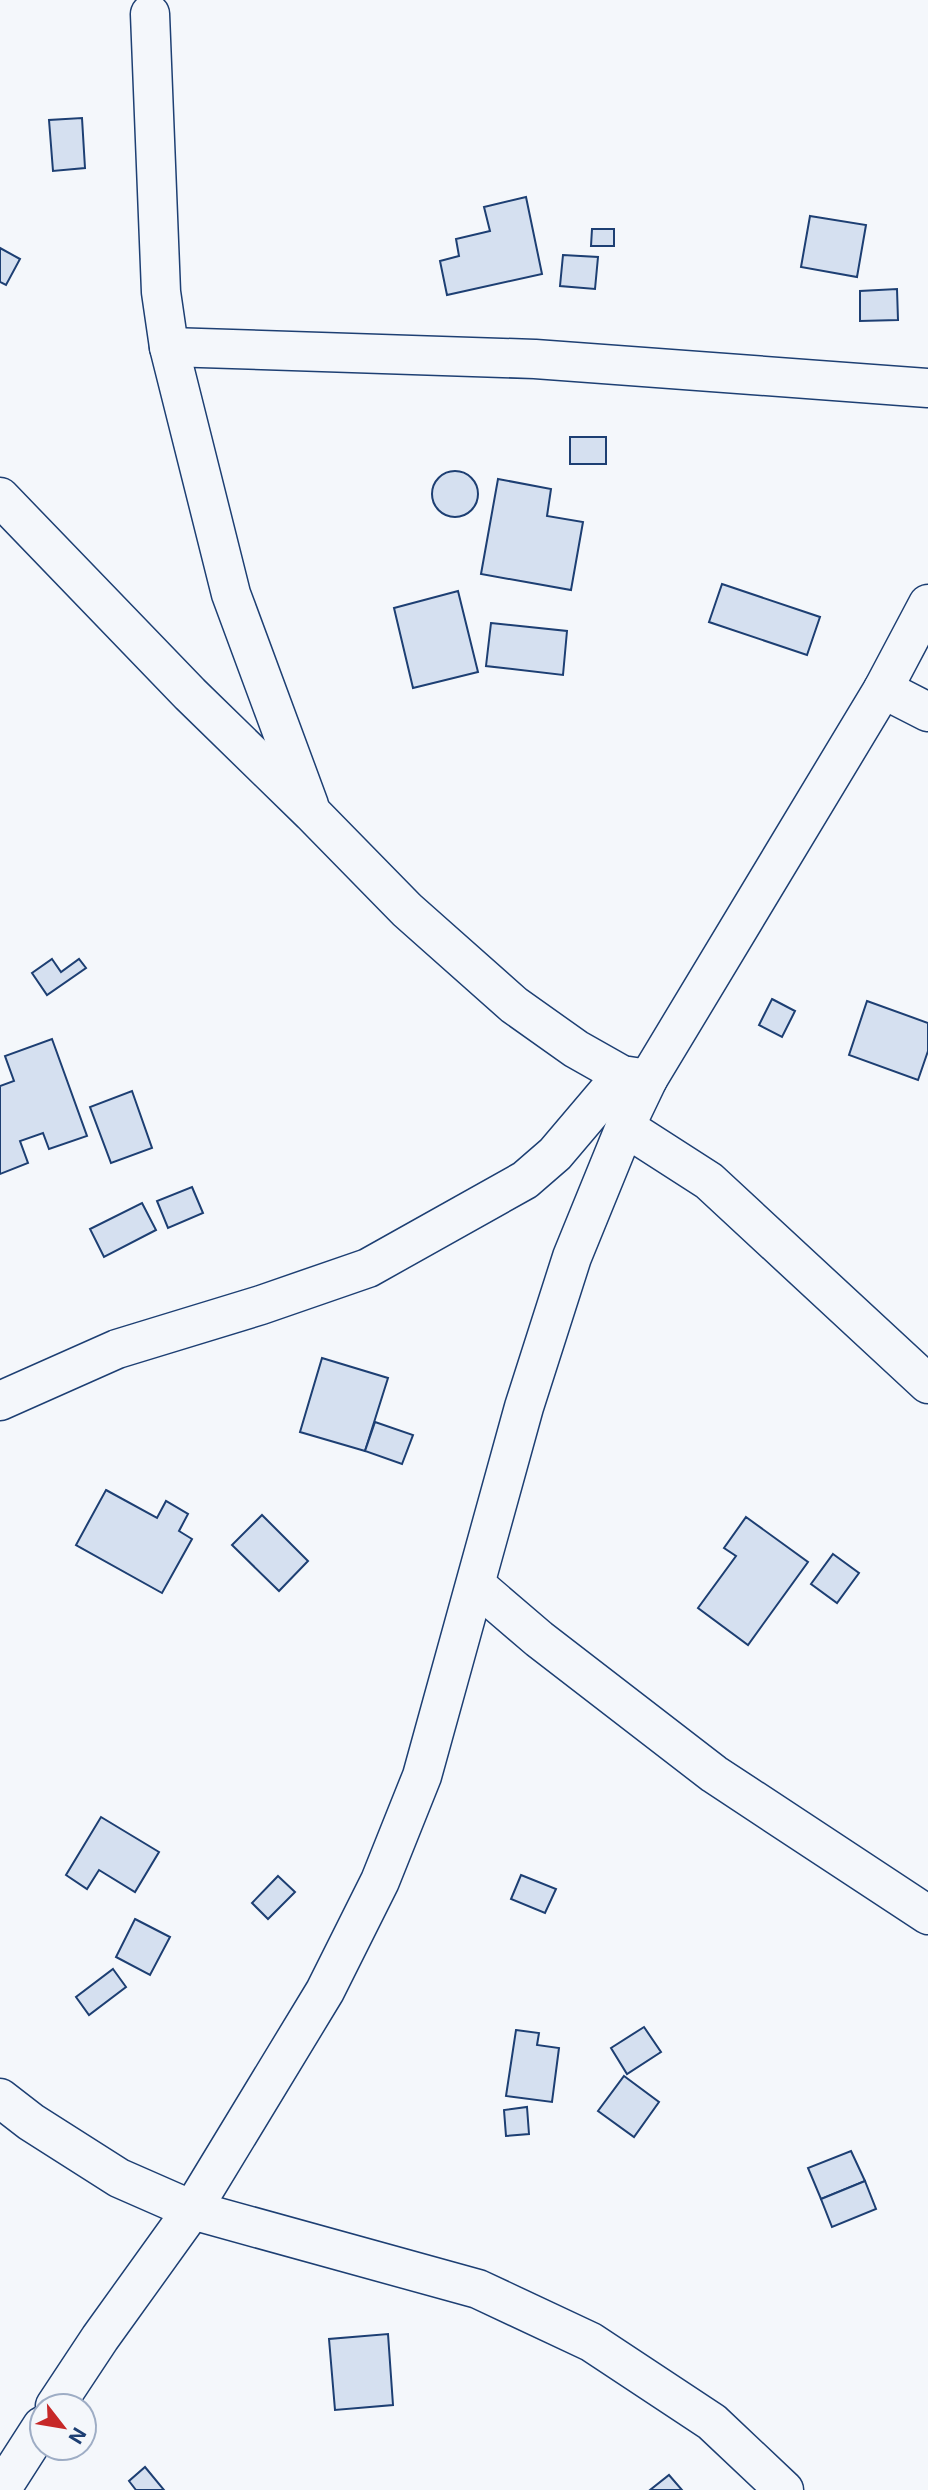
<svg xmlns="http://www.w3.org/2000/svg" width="928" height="2490" font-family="Inter,sans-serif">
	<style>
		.building { fill: #d5e0f0; stroke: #1d3f73; stroke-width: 2 }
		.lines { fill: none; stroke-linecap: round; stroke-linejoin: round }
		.minor-casing { stroke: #1d3f73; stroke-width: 41 }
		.minor { stroke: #f4f7fb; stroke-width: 38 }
	</style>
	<rect width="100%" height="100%" fill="#f4f7fb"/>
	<g class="building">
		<polygon points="82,118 85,168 53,171 49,120"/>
		<polygon points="526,197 542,274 447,295 440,261 459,256 456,239 490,231 484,207"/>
		<polygon points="810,216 866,225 857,277 801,267"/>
		<polygon points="592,229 614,229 614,246 591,246"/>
		<polygon points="0,248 20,259 6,285 0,282"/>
		<polygon points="563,255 598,257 595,289 560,286"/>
		<polygon points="897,289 898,320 860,321 860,291"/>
		<rect x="570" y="437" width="36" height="27"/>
		<circle cx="455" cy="494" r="23"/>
		<polygon points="498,479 551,489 547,516 583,522 571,590 481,574"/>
		<polygon points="722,584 820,617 807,655 709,622"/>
		<polygon points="458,591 478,672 413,688 394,608"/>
		<polygon points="491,623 567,631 563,675 486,666"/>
		<polygon points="52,959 61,972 79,959 86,968 47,995 32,973"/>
		<polygon points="772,999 795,1011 782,1037 759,1025"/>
		<polygon points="867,1001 928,1023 928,1051 918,1080 849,1055"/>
		<polygon points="52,1039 87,1136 49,1149 43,1133 20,1141 28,1163 0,1174 0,1086 14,1081 5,1056"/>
		<polygon points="132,1091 152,1148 111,1163 90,1107"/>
		<polygon points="192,1187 203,1213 168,1228 157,1201"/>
		<polygon points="142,1203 156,1230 104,1257 90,1229"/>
		<polygon points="322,1358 388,1378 365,1451 300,1432"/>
		<polygon points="375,1422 413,1435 402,1464 365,1451"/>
		<polygon points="106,1490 157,1518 166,1501 188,1514 179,1531 192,1539 162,1593 76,1545"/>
		<polygon points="262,1515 308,1561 279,1591 232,1545"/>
		<polygon points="746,1517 808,1562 748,1645 698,1608 736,1556 724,1548"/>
		<polygon points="833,1554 859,1573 837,1603 811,1584"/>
		<polygon points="101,1817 159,1852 135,1892 99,1870 87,1889 66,1875"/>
		<polygon points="521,1875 556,1889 545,1913 511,1899"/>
		<polygon points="278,1876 295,1892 268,1919 252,1903"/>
		<polygon points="135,1919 170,1937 150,1975 116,1957"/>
		<polygon points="113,1969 126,1987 89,2015 76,1997"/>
		<polygon points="644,2027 661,2052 627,2074 611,2048"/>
		<polygon points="516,2030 539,2033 537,2045 559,2048 552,2102 506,2096"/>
		<polygon points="624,2076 659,2102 634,2137 598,2111"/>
		<polygon points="527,2107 529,2134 506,2136 504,2110"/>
		<polygon points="851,2151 865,2181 821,2199 808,2168"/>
		<polygon points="865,2181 876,2209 832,2227 821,2199"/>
		<polygon points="388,2334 393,2405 335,2410 329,2339"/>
		<polygon points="145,2467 164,2490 136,2490 129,2481"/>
		<polygon points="669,2475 682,2490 650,2490"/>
	</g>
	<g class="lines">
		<defs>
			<g id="minor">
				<polyline points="150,14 161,292 169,347 231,594 309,805"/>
				<polyline points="169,347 535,359 928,388"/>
				<polyline points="0,497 190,694 312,813 407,910 514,1005 576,1049 622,1075 648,1079"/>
				<polyline points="883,689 928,712"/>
				<polyline points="625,1127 709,1181 928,1384"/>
				<polyline points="0,1401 117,1349 261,1305 368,1268 525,1180 555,1154 622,1075"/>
				<polyline points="476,1585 539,1639 714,1774 928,1915"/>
				<polyline points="0,2098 31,2122 119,2178 192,2210 478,2289 591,2342 712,2422 784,2490"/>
				<polyline points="55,2406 100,2338 192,2210 325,1991 380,1881 422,1776 524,1407 572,1257 625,1127 648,1079 883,689 928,604"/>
				<polyline points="1,2490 42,2426"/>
			</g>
		</defs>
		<use href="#minor" class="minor-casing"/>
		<use href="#minor" class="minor"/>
	</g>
	<g transform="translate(63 2427) rotate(121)"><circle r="33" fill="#f4f7fb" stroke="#9eadc5" stroke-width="2"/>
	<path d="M0-5L12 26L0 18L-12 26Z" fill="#c62828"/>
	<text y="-10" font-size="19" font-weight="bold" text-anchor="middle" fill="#1d3f73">N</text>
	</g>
</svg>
